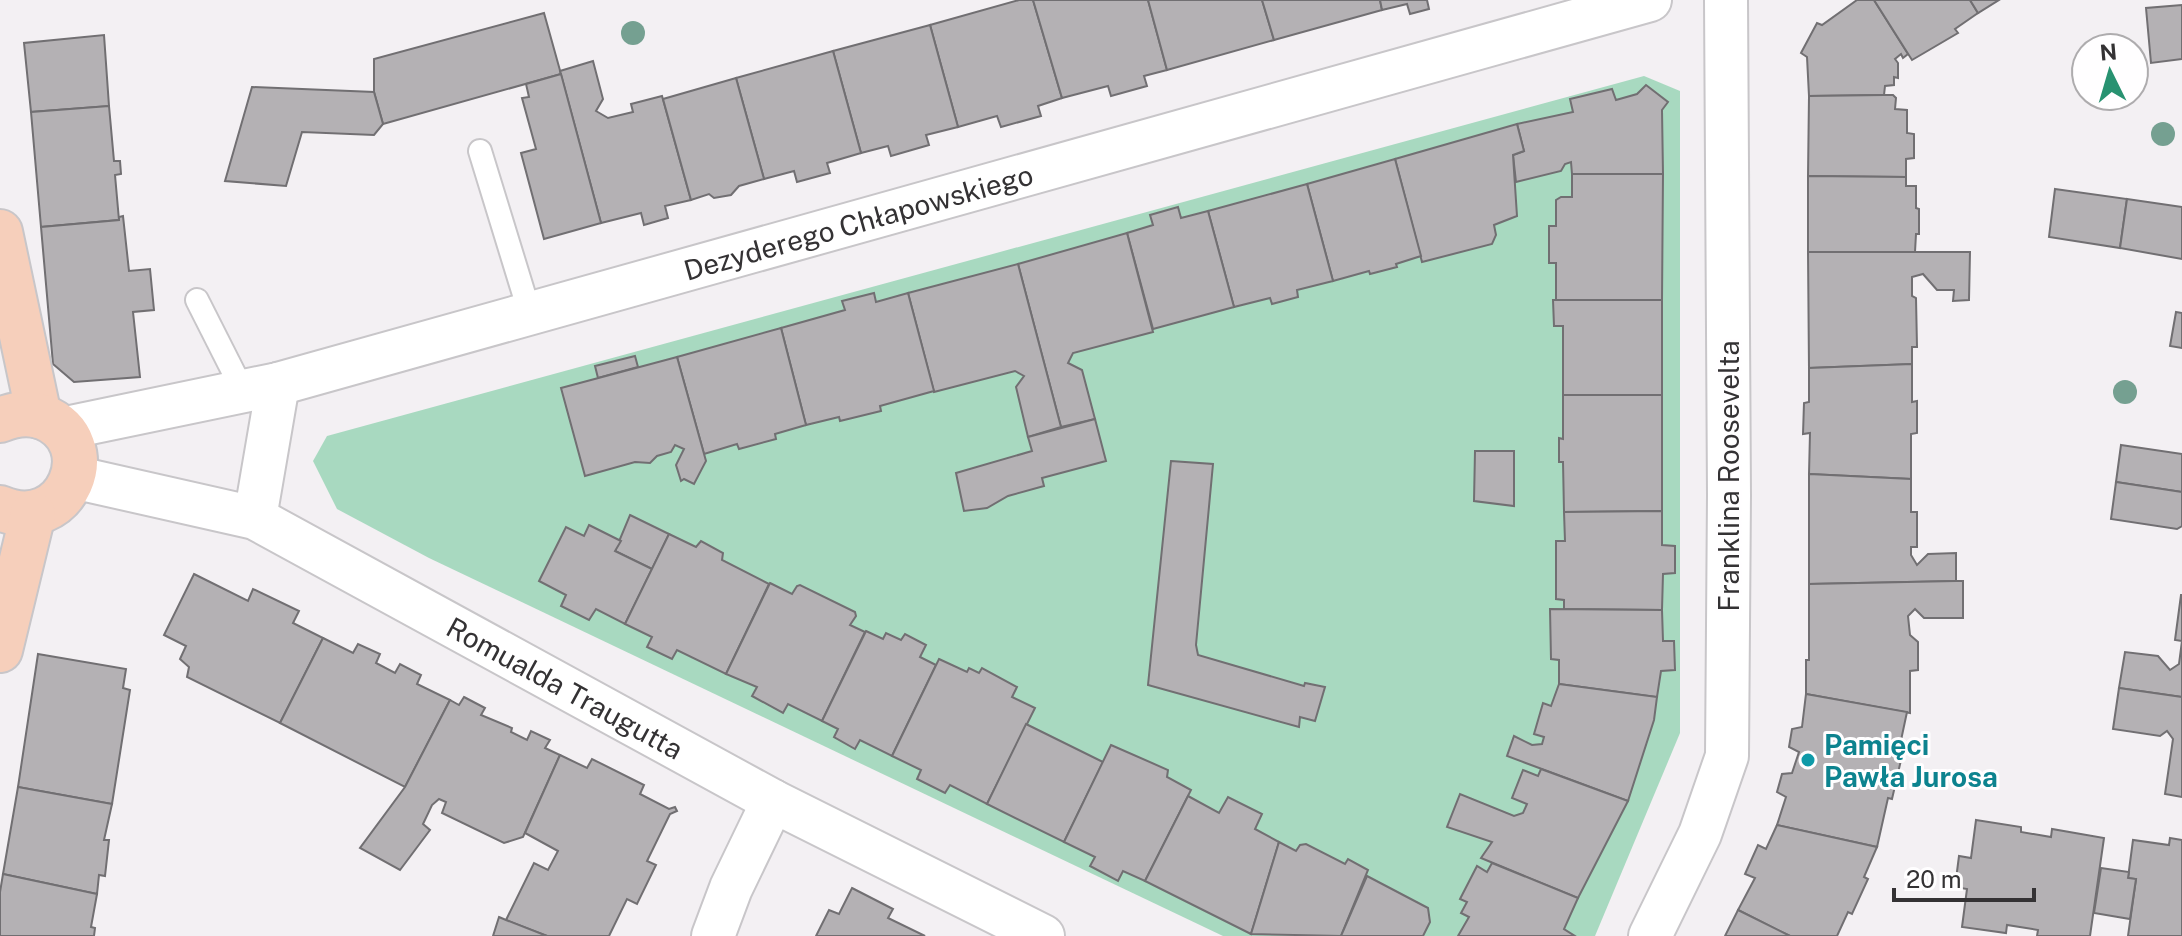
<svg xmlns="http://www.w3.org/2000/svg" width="2182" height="936" font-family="'Public Sans',sans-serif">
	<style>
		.green { fill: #a8d9c0 }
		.building { fill: #b4b1b4; stroke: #716f72; stroke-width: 2 }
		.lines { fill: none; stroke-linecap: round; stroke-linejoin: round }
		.lane-casing { stroke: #c8c6c9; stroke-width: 26 }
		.street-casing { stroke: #c8c6c9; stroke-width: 46 }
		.secondary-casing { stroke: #c8c6c9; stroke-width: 48 }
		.lane { stroke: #fff; stroke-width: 22 }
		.street { stroke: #fff; stroke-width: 42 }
		.secondary { stroke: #f6cfbb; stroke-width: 44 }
		.tree { fill: #75a091 }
		.culture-dot { fill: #0f9aa8; stroke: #fffeff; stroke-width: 3 }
		.labels { text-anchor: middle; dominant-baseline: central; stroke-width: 6; stroke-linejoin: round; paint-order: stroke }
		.street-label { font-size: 28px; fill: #343234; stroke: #fffeff }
		.culture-label { font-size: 28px; font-weight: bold; fill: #0d838f; stroke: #fffeff; text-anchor: start }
	</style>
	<rect width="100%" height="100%" fill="#f3f0f3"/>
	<polygon class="green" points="1644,76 1680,91 1680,733 1595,936 1223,936 429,558 337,509 313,461 327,436"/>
	<g class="building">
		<polygon points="1019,0 1033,0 1062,98 1038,106 1041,116 1001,127 997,116 958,127 930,25"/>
		<polygon points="1033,0 1148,0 1167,70 1144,76 1147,86 1111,96 1108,86 1062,98"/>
		<polygon points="1148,0 1262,0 1274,40 1167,70"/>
		<polygon points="1262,0 1380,0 1382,10 1274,40"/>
		<polygon points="1380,0 1427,0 1429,9 1410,14 1407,4 1382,10"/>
		<polygon points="1857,0 1874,0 1908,54 1903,58 1901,54 1895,59 1898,63 1898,78 1894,77 1894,85 1885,86 1884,95 1809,96 1807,57 1801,53 1817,23 1822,25"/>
		<polygon points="1874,0 1970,0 1978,13 1955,29 1958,33 1912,60"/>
		<polygon points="1970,0 1999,0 1978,13"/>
		<polygon points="2182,5 2182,59 2151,63 2146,8"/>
		<polygon points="544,13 561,74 383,124 374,92 374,59"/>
		<polygon points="930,25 958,127 926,135 929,145 891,156 888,146 861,153 833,51"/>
		<polygon points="104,35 109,106 31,112 24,43"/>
		<polygon points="833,51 861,153 827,163 830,173 797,182 794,171 764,179 736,78"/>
		<polygon points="593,61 603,99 596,111 608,118 633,112 631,104 662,96 691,200 665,206 668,218 644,225 641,213 601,223 560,71"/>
		<polygon points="561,74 601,223 544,239 521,153 536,149 522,98 529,97 526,84"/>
		<polygon points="736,78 764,179 739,186 731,195 714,198 709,194 691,200 663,99"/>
		<polygon points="1646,85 1668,102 1662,110 1663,174 1572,174 1571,162 1565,164 1561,171 1516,182 1513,155 1524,151 1517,124 1573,112 1570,99 1612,89 1616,100 1637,94"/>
		<polygon points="252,87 374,92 383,124 374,135 302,132 286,186 225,181"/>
		<polygon points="1884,95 1893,95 1896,98 1895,109 1907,110 1907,133 1914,134 1914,158 1906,159 1906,177 1808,176 1809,96"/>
		<polygon points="109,106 114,161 120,161 121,174 115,175 119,220 41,227 31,112"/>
		<polygon points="1517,124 1524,151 1513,155 1517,216 1494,225 1496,235 1492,244 1422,262 1395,159"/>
		<polygon points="1395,159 1421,256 1396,264 1397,267 1370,274 1369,271 1333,281 1307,184"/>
		<polygon points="1572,174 1663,174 1662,300 1556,300 1556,263 1549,263 1549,226 1556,226 1556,200 1561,197 1572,197"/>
		<polygon points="1808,176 1906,177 1906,186 1916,186 1916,208 1919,209 1919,234 1916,234 1915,252 1808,252"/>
		<polygon points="1307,184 1333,281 1297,290 1298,297 1272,304 1270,298 1234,307 1208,211"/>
		<polygon points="2055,189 2127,199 2120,248 2049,237"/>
		<polygon points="2127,199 2182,207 2182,259 2120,248"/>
		<polygon points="1178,207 1181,218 1208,211 1234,307 1153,329 1127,233 1153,225 1150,215"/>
		<polygon points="123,216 129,271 150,269 154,310 133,312 140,377 74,382 53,364 41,227 119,220 119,217"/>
		<polygon points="1127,233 1153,332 1073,353 1068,363 1082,370 1095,419 1061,427 1018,264"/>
		<polygon points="1808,252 1970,252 1969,300 1953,301 1954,290 1937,290 1923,274 1912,277 1912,296 1916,298 1917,347 1912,347 1912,364 1809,368"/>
		<polygon points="1018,264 1061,427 1028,437 1016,387 1024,376 1015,371 934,392 908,293"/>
		<polygon points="874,293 876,302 908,293 934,391 880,406 881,411 840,421 839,417 806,425 781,328 845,310 842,301"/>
		<polygon points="1553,300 1662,300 1662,395 1563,395 1563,326 1554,326"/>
		<polygon points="2176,312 2182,313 2182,348 2170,346"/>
		<polygon points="781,328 806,425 775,434 776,439 739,449 737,444 704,454 677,357"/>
		<polygon points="635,356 638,367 598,378 595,366"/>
		<polygon points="677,357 706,461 694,484 684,479 681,481 676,465 684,449 675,445 671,452 657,456 650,463 635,462 585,476 561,388"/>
		<polygon points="1912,364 1912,402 1917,401 1917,433 1911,434 1911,479 1809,474 1810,433 1803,434 1804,403 1809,402 1809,368"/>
		<polygon points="1563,395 1662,395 1662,511 1564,512 1563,462 1559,462 1559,438 1563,439"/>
		<polygon points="1095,419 1106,461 1042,478 1044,486 1008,496 987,508 964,511 956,473 1032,451 1028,437"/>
		<polygon points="2121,445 2182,454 2182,492 2116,482"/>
		<polygon points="1475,451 1514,451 1514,506 1474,501"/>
		<polygon points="1171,461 1213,464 1196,645 1198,655 1304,686 1305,683 1325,687 1315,721 1300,717 1299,727 1148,685"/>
		<polygon points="1809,474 1911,479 1911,512 1917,512 1917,547 1911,547 1911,555 1917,565 1928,554 1956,553 1956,581 1809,584"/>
		<polygon points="2116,482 2182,492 2182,526 2177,529 2111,519"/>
		<polygon points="1662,511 1662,545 1675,546 1675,573 1663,574 1662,610 1564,609 1564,600 1556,599 1556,541 1565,541 1564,512"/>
		<polygon points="630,515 669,534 652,569 615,551"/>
		<polygon points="589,525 621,541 615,551 652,569 625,624 596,609 589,620 561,606 566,595 539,581 566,527 584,536"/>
		<polygon points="669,534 696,547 701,541 723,553 722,560 769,584 726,674 677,650 672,659 647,647 652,637 625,624"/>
		<polygon points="194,574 248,601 253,589 299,611 293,623 323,638 280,723 187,677 189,667 180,659 186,646 164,635"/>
		<polygon points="1956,581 1963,581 1963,618 1924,618 1915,609 1908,616 1910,635 1918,642 1918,670 1910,671 1910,713 1806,694 1806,660 1809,660 1809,584"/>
		<polygon points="770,583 792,594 797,586 800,585 855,612 856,616 850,625 865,632 822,721 788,704 783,713 752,696 757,687 726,674"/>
		<polygon points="2181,595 2182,595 2182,697 2119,688 2125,652 2158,656 2170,670 2179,664 2182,641 2175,640"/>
		<polygon points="1550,609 1662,610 1663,641 1674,641 1675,670 1661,671 1657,697 1559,684 1559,660 1551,659"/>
		<polygon points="866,631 883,639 886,633 901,640 905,634 926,645 920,657 936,665 892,756 860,740 855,749 834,737 838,729 822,721"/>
		<polygon points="323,638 353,653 358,644 380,654 376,663 395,673 400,664 421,675 417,684 450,700 405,787 280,723"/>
		<polygon points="38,654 126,669 123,688 130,690 112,804 18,787"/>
		<polygon points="939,659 967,672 969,668 979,673 982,668 1017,687 1012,697 1035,708 987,804 950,785 945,793 917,779 921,770 892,756"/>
		<polygon points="1559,684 1657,697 1654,720 1628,801 1507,756 1514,736 1532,745 1542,744 1544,737 1534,734 1543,703 1551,706"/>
		<polygon points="2119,688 2182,697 2182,797 2165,794 2173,739 2167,731 2160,736 2113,729"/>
		<polygon points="1806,694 1907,712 1897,759 1901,760 1892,799 1888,798 1877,847 1777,825 1786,797 1777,792 1782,774 1792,773 1799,752 1789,747 1792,729 1802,727"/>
		<polygon points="464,697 485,708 481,715 512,728 511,732 527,740 531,731 550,740 545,748 560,755 523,837 504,843 442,813 446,802 439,799 432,805 423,824 430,830 400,870 360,848 405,787 450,700 459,705"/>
		<polygon points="1026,724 1103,762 1064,842 987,804"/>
		<polygon points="1111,745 1168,770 1167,777 1191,790 1145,881 1123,871 1118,881 1090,866 1095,857 1064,842"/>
		<polygon points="560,755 587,768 592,759 644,785 640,794 669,809 675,807 677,811 670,814 647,861 656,865 637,904 627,899 609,936 547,936 506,920 534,863 548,870 558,851 525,833"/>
		<polygon points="1541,769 1628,801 1578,898 1481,858 1492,842 1447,827 1460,794 1514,816 1523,813 1527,804 1512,798 1523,770 1538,776"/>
		<polygon points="18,787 112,804 104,840 109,840 105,876 99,875 97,894 3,874"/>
		<polygon points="1188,796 1219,813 1228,797 1262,814 1255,829 1279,842 1251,934 1145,881"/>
		<polygon points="1976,820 2021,827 2021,832 2051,837 2052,829 2104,838 2090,936 2037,936 2038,930 2007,925 2006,933 1962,927 1967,889 1955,887 1959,856 1971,858"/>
		<polygon points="1777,825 1877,847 1864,877 1868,879 1852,914 1848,912 1837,936 1790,936 1738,910 1755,878 1745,874 1758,845 1766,849"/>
		<polygon points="2170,838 2182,840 2182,936 2128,936 2136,879 2128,878 2133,840 2169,845"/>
		<polygon points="1279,842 1296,851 1300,845 1306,844 1345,864 1348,859 1368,870 1341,936 1251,934"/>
		<polygon points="1492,863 1578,898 1564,929 1575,936 1458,936 1469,917 1461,913 1467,902 1460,899 1477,866 1487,872"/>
		<polygon points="2101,868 2129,872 2128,878 2136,879 2130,919 2094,913"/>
		<polygon points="3,874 97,894 91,927 95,928 94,936 0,936 0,892"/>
		<polygon points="1367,876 1428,908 1430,922 1423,936 1341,936"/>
		<polygon points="852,888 893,909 888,918 925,936 816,936 829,910 839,914"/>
		<polygon points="1738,910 1790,936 1725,936"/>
		<polygon points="499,917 506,920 547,936 493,936"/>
	</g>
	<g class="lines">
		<defs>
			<g id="lane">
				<polyline points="480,151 530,314"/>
				<polyline points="197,300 243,391"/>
			</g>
			<g id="street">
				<path id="s1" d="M61 429 278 384 1650 0"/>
				<path id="s2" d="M73 477 255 518 773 801 1043 936"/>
				<polyline points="255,518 278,384"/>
				<polyline points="713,936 731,888 773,801"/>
				<polyline points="1650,936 1700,834 1727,756 1729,495 1726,0"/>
			</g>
			<g id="secondary">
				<polyline points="0,232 39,416"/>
				<path d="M0 420C14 414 28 412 43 417 106 442 67 537 0 508"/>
				<polyline points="0,650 33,514"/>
			</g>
		</defs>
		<use href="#lane" class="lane-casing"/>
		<use href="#street" class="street-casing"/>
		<use href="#secondary" class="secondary-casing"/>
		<use href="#lane" class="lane"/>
		<use href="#street" class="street"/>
		<use href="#secondary" class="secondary"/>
	</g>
	<g class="tree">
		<circle cx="633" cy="33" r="12"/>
		<circle cx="2163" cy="134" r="12"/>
		<circle cx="2125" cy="392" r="12"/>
	</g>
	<circle class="culture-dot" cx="1808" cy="760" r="8"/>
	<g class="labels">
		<g class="street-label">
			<text stroke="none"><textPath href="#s1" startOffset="824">Dezyderego Chłapowskiego</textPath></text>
			<text transform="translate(1728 476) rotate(-90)">Franklina Roosevelta</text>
			<text stroke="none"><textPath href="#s2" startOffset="540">Romualda Traugutta</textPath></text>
		</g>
		<g class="culture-label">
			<text x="1824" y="744">Pamięci<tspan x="1824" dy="32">Pawła Jurosa</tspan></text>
		</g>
	</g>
	<g transform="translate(2110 72) rotate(355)"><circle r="38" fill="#fffeff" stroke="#aeacae" stroke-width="2"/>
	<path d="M0-6L14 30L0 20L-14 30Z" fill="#289271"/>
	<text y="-12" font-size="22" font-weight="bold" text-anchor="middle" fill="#343234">N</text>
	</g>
	<path d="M1894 888v12h140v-12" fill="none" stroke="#343234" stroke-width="4"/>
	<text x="1906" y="888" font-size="24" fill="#343234" stroke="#fffeff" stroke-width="6" paint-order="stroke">20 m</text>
</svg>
